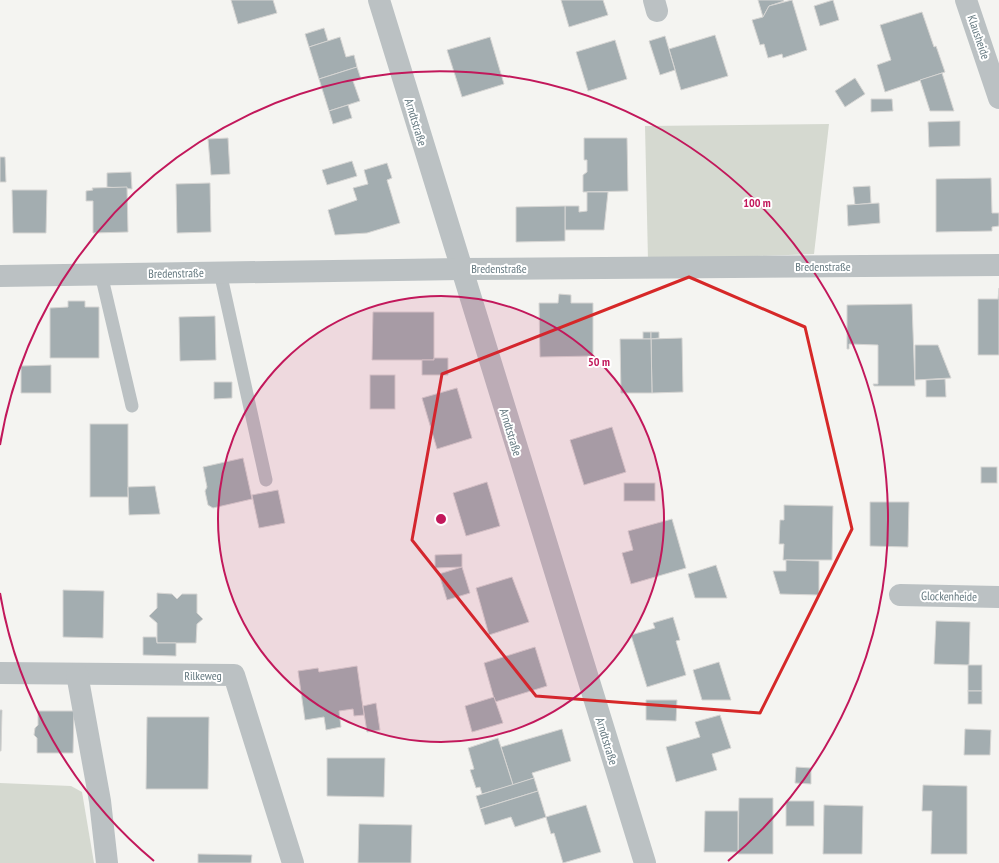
<svg xmlns="http://www.w3.org/2000/svg" width="999" height="863" font-family="'PT Sans Narrow',sans-serif">
	<style>
		.green { fill: #d5d9d0 }
		.building { fill: #a3adb0; stroke: #d6d5d3 }
		.lines { fill: none; stroke-linecap: round; stroke-linejoin: round }
		.service { stroke: #bbc1c3; stroke-width: 13 }
		.minor { stroke: #bbc1c3; stroke-width: 22 }
		.marked { fill: none; stroke: #d62828; stroke-width: 3; stroke-linejoin: round }
		.ring { fill: none; stroke: #c2185b; stroke-width: 2 }
		.labels { text-anchor: middle; dominant-baseline: central; stroke-width: 4; stroke-linejoin: round; paint-order: stroke }
		.street-label { font-size: 12px; fill: #657980; stroke: #fff }
		.centre { fill: #c2185b; stroke: #fff; stroke-width: 2 }
		.ring-label { font-size: 12px; text-anchor: middle; font-weight: bold; fill: #c2185b; stroke: #fff; stroke-width: 4; stroke-linejoin: round; paint-order: stroke }
	</style>
	<rect width="100%" height="100%" fill="#f4f4f1"/>
	<g class="green">
		<polygon points="829,124 814,254 648,260 645,126"/>
		<polygon points="0,783 71,786 82,792 94,863 0,863"/>
	</g>
	<g class="building">
		<polygon points="231,0 273,0 277,13 238,24"/>
		<polygon points="561,0 603,0 608,15 569,27"/>
		<polygon points="758,0 783,0 784,1 769,6 763,17"/>
		<polygon points="792,0 807,50 783,58 782,54 768,58 764,44 760,45 752,20 763,17 769,6"/>
		<polygon points="833,0 839,20 820,26 814,6"/>
		<polygon points="922,12 934,47 936,46 945,72 885,92 877,65 891,60 880,25"/>
		<polygon points="324,28 328,41 309,47 305,34"/>
		<polygon points="715,35 728,76 681,90 669,49"/>
		<polygon points="665,36 675,70 660,75 649,41"/>
		<polygon points="340,37 346,57 354,55 357,67 319,79 309,47"/>
		<polygon points="490,37 504,84 462,97 447,50"/>
		<polygon points="615,40 627,79 588,91 576,52"/>
		<polygon points="357,67 361,79 353,81 360,101 329,111 319,79"/>
		<polygon points="942,73 954,111 930,111 920,80"/>
		<polygon points="855,78 865,94 845,107 835,91"/>
		<polygon points="871,99 892,99 893,111 871,112"/>
		<polygon points="348,105 352,118 333,124 329,111"/>
		<polygon points="960,121 960,146 929,147 928,122"/>
		<polygon points="228,138 230,174 211,175 208,139"/>
		<polygon points="584,138 627,138 628,191 583,192 583,175 587,172 587,160 584,160"/>
		<polygon points="0,157 5,157 6,182 0,182"/>
		<polygon points="352,161 357,176 327,185 322,170"/>
		<polygon points="387,163 392,178 387,180 400,223 367,233 335,235 328,210 357,200 353,188 368,184 364,170"/>
		<polygon points="131,172 132,189 107,187 107,173"/>
		<polygon points="991,178 992,213 999,213 999,226 992,227 992,231 936,232 936,179"/>
		<polygon points="210,183 211,232 177,233 176,184"/>
		<polygon points="870,186 871,203 855,205 853,187"/>
		<polygon points="127,187 128,232 93,233 93,201 86,201 86,191 93,190 92,188"/>
		<polygon points="12,190 47,190 46,233 13,233"/>
		<polygon points="587,192 608,192 604,230 565,230 565,206 579,206 579,212 587,211"/>
		<polygon points="879,203 880,223 848,226 847,205"/>
		<polygon points="565,206 565,241 516,242 516,207"/>
		<polygon points="999,288 999,355 978,355 978,299 998,299"/>
		<polygon points="559,294 571,295 571,303 593,303 593,356 540,357 539,303 558,303"/>
		<polygon points="68,301 85,301 85,307 99,307 99,358 50,358 50,308 68,307"/>
		<polygon points="912,304 915,386 874,386 873,384 878,384 878,345 849,344 849,349 847,349 847,305"/>
		<polygon points="373,312 434,312 434,360 372,360"/>
		<polygon points="215,316 216,360 180,361 179,317"/>
		<rect x="643" y="332" width="8" height="7"/>
		<polygon points="651,332 659,332 659,338 651,339"/>
		<polygon points="682,338 683,392 652,393 651,339"/>
		<polygon points="620,339 651,339 652,393 621,393"/>
		<polygon points="915,345 938,345 951,378 915,380"/>
		<polygon points="434,358 448,358 448,375 422,375 422,360 434,360"/>
		<polygon points="51,365 51,393 21,393 21,366"/>
		<rect x="370" y="375" width="25" height="34"/>
		<polygon points="945,379 946,397 926,397 926,380"/>
		<polygon points="214,382 232,382 232,398 214,399"/>
		<polygon points="457,388 472,438 437,449 422,398"/>
		<rect x="90" y="424" width="38" height="73"/>
		<polygon points="612,427 626,472 584,485 570,440"/>
		<polygon points="243,458 252,499 213,508 208,505 205,491 207,487 203,467"/>
		<rect x="981" y="467" width="16" height="16"/>
		<polygon points="487,482 500,526 466,536 453,493"/>
		<rect x="624" y="483" width="31" height="18"/>
		<polygon points="155,486 160,514 129,515 128,487"/>
		<polygon points="278,490 285,523 259,528 252,495"/>
		<polygon points="870,502 909,502 908,547 870,546"/>
		<polygon points="784,505 833,506 832,560 783,560 784,544 779,544 780,520 784,520"/>
		<polygon points="672,519 686,568 631,584 622,553 633,550 628,531"/>
		<polygon points="462,554 462,567 435,568 435,555"/>
		<polygon points="786,560 819,561 819,595 780,594 773,571 786,571"/>
		<polygon points="716,565 727,598 695,598 688,574"/>
		<polygon points="462,567 470,593 447,600 439,574"/>
		<polygon points="512,577 529,622 489,635 476,588"/>
		<polygon points="63,590 104,591 103,638 63,637"/>
		<polygon points="157,593 172,594 177,599 182,594 197,594 197,613 203,619 197,624 196,643 157,643 157,623 149,616 157,608"/>
		<polygon points="673,617 680,640 676,641 686,675 647,687 631,635 655,628 653,623"/>
		<polygon points="936,621 970,622 969,665 934,664"/>
		<polygon points="143,637 156,637 157,643 176,643 176,656 143,655"/>
		<polygon points="535,647 547,686 495,702 484,663"/>
		<polygon points="719,662 731,700 702,700 693,670"/>
		<rect x="968" y="665" width="14" height="26"/>
		<polygon points="357,666 364,715 354,716 353,709 339,711 341,727 326,730 324,717 305,720 298,671 318,668 319,672"/>
		<rect x="968" y="691" width="14" height="13"/>
		<polygon points="494,697 503,723 472,732 465,706"/>
		<polygon points="646,700 677,700 676,721 646,720"/>
		<polygon points="376,703 380,730 367,732 363,706"/>
		<polygon points="0,710 2,710 1,751 0,751"/>
		<polygon points="38,711 74,711 73,753 37,753 37,738 34,735 35,728 38,725"/>
		<polygon points="720,715 731,748 712,754 717,770 676,782 666,747 700,737 695,722"/>
		<polygon points="147,717 209,717 208,789 146,789"/>
		<polygon points="562,729 571,761 532,773 534,778 513,785 501,747"/>
		<polygon points="965,729 991,730 990,755 964,755"/>
		<polygon points="498,738 513,785 482,794 480,787 476,788 470,770 474,769 468,748"/>
		<polygon points="327,758 385,758 384,797 327,796"/>
		<polygon points="796,767 811,768 811,784 795,783"/>
		<polygon points="534,778 538,791 480,809 476,796"/>
		<polygon points="923,785 967,786 967,854 931,854 932,811 922,811"/>
		<polygon points="538,791 546,817 515,827 511,817 485,825 480,809"/>
		<polygon points="739,798 773,798 773,854 738,854"/>
		<rect x="786" y="801" width="28" height="25"/>
		<polygon points="586,805 601,852 563,863 554,833 551,834 546,817"/>
		<polygon points="824,805 863,806 862,854 823,854"/>
		<polygon points="705,811 738,811 738,852 704,852"/>
		<polygon points="359,824 412,825 411,863 358,863"/>
		<polygon points="198,854 252,855 251,863 198,863"/>
	</g>
	<g class="lines">
		<g class="service">
			<polyline points="220,272 266,480"/>
			<polyline points="101,274 132,406"/>
		</g>
		<g class="minor">
			<polyline points="379,0 645,863"/>
			<polyline points="654,0 657,11"/>
			<polyline points="966,0 999,98"/>
			<polyline points="0,276 461,269 999,265"/>
			<polyline points="900,595 999,597"/>
			<polyline points="0,673 234,675 293,863"/>
			<polyline points="77,674 100,801 107,863"/>
		</g>
	</g>
	<path class="marked" d="M689 277 805 327 852 529 760 713 536 696 412 540 442 374Z"/>
	<circle cx="441" cy="519" r="223" fill="#c2185b" fill-opacity=".12"/>
	<g class="ring">
		<circle cx="441" cy="519" r="223"/>
		<path d="M154 861A447 447 0 0 1 0 593M0 445A447 447 0 1 1 728 861"/>
	</g>
	<g class="labels">
		<g class="street-label">
			<text transform="translate(979 37) rotate(71)">Klausheide</text>
			<text transform="translate(416 122) rotate(73)">Arndtstraße</text>
			<text x="823" y="266">Bredenstraße</text>
			<text x="499" y="268">Bredenstraße</text>
			<text transform="translate(176 273) rotate(-1)">Bredenstraße</text>
			<text transform="translate(511 432) rotate(73)">Arndtstraße</text>
			<text transform="translate(949 596) rotate(1)">Glockenheide</text>
			<text x="203" y="675">Rilkeweg</text>
			<text transform="translate(607 741) rotate(73)">Arndtstraße</text>
		</g>
	</g>
	<circle cx="441" cy="519" r="6" class="centre"/>
	<g class="ring-label">
		<text x="757" y="207">100 m</text>
		<text x="599" y="366">50 m</text>
	</g>
</svg>
